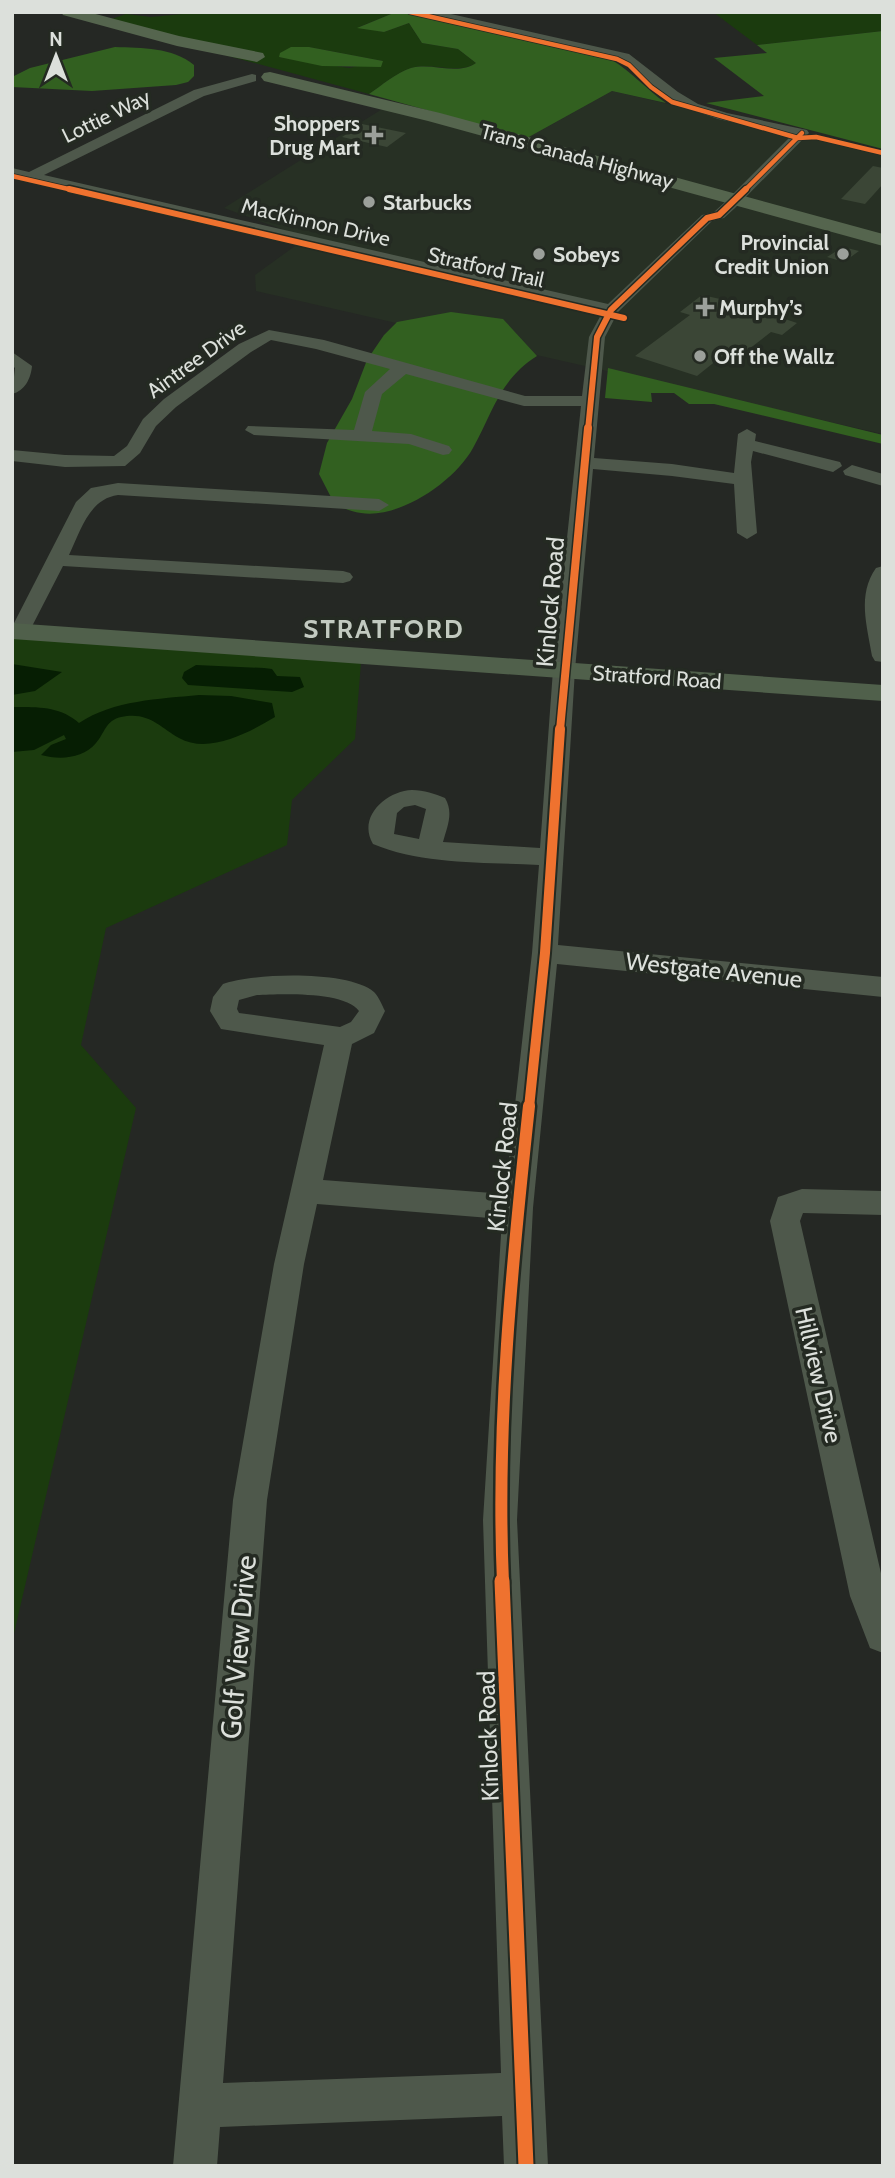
<svg xmlns="http://www.w3.org/2000/svg" width="895" height="2178" font-family="Cabin,sans-serif">
	<style>
		.built { fill: #273024 }
		.green { fill: #1b3b0e; fill-rule: evenodd }
		.forest { fill: #326020 }
		.water { fill: #061e03 }
		.building { fill: #3b4636 }
		.lines { fill: none; stroke-linecap: round; stroke-linejoin: round }
		.minor { fill: #4e584b; fill-rule: evenodd }
		.major { fill: #50604b; fill-rule: evenodd }
		.highway { fill: #55654e; fill-rule: evenodd }
		.cycleway-far5-casing { stroke: #242a22; stroke-width: 6 }
		.cycleway-far4-casing { stroke: #242a22; stroke-width: 9 }
		.cycleway-far3-casing { stroke: #242a22; stroke-width: 11 }
		.cycleway-far2-casing { stroke: #242a22; stroke-width: 14 }
		.cycleway-far1-casing { stroke: #242a22; stroke-width: 17 }
		.cycleway-casing { stroke: #242a22; stroke-width: 19 }
		.cycleway-far5 { stroke: #ef722f; stroke-width: 4.5 }
		.cycleway-far4 { stroke: #ef722f; stroke-width: 6 }
		.cycleway-far3 { stroke: #ef722f; stroke-width: 8 }
		.cycleway-far2 { stroke: #ef722f; stroke-width: 10 }
		.cycleway-far1 { stroke: #ef722f; stroke-width: 12 }
		.cycleway { stroke: #ef722f; stroke-width: 15 }
		.poi-dot { fill: #9ca09b; stroke: #242a22; stroke-width: 2.5 }
		.labels { text-anchor: middle; dominant-baseline: central; stroke-width: 7; stroke-linejoin: round; paint-order: stroke }
		.far-street-label { font-size: 21px; fill: #dce0db; stroke: #242a22 }
		.far-poi-label { font-size: 21px; font-weight: bold; fill: #dce0db; stroke: #242a22; text-anchor: start }
		.street-label { font-size: 24px; fill: #dce0db; stroke: #242a22 }
		.far-district-label { font-size: 26px; font-weight: bold; letter-spacing: 2px; fill: #c2cac0; stroke: #242a22 }
		.near-street-label { font-size: 28px; fill: #dce0db; stroke: #242a22 }
	</style>
	<rect width="100%" height="100%" fill="#252824"/>
	<polygon class="built" points="612,91 883,154 883,434 256,291 255,275 306,238 224,208 387,106 527,138"/>
	<g class="green">
		<path d="M203 12H396L359 27 384 32 409 23 422 43 458 49 476 63C458 75 432 62 411 68 397 72 381 86 369 94L103 22 126 14 151 17ZM309 47 383 61 349 68 279 57Z"/>
		<polygon points="713,12 883,12 883,31 757,45"/>
		<polygon points="12,637 361,662 355,739 292,800 287,845 106,928 81,1045 136,1108 12,1642"/>
	</g>
	<g class="forest">
		<path d="M396 12H417L612 60C632 72 647 90 666 103L612 91 527 138 369 94C381 86 397 72 411 68 432 62 458 76 476 63L458 49 422 43 409 23 384 32 357 28Z"/>
		<polygon points="883,31 883,149 706,103 764,96 714,58 767,53 757,45"/>
		<path d="M115 47C142 48 172 47 194 65V76L188 82 176 85 92 91 12 87V77L30 68Z"/>
		<polygon points="291,47 309,47 383,61 381,67 322,66 279,57 280,53"/>
		<path d="M451 312 503 319 537 356C500 379 493 412 473 448 455 481 400 519 361 513 352 512 343 508 335 505L319 474 327 443 352 399 367 360 384 335 397 322Z"/>
		<polygon points="608,368 883,435 883,444 714,404 689,404 674,393 651,393 652,402 605,398"/>
	</g>
	<g class="water">
		<polygon points="12,664 62,672 35,691 12,695"/>
		<polygon points="196,665 264,668 272,669 277,676 300,677 304,687 292,692 188,685 182,678 184,672"/>
		<path d="M199 695 231 696 272 703 275 717C250 732 209 755 179 738 160 727 148 711 121 717 105 721 105 733 96 743 83 759 59 760 41 755L51 745 66 739 64 735 34 750 12 752V707C37 707 60 706 79 723 114 700 159 699 199 695Z"/>
	</g>
	<g class="building">
		<polygon points="362,124 406,133 387,147 342,137"/>
		<polygon points="873,166 883,168 883,184 865,204 841,199"/>
		<polygon points="843,247 859,251 844,262 827,257"/>
		<polygon points="702,295 734,302 797,323 782,335 771,332 740,356 727,352 697,376 635,356 690,315 680,312"/>
	</g>
	<g class="lines">
		<g class="minor">
			<path d="M420 12H442L629 54 678 92 698 104 727 113 807 130 809 133 735 208 724 218 712 221 618 312 605 337 594 458 672 464 734 473 738 434 747 429 756 434 755 441 840 462 842 466 833 472 753 451 751 462 757 533 747 539 737 533 734 484 672 476 593 469 575 670 558 945 883 977V997L557 964 533 1208 517 1520 548 2166H504L502 2116 220 2127 217 2166H173L233 1500 274 1264 324 1045 221 1029 210 1011 213 997 223 984C252 973 349 970 374 992 379 997 382 1005 385 1011L374 1033 352 1044 323 1180 505 1194 532 953 539 865C485 862 423 865 373 844 357 817 386 791 412 790 424 790 435 794 445 798 454 813 447 827 443 842L540 848 553 670 581 406H524L406 374 382 394 372 431 411 434 449 446 452 450 449 454 443 455 409 444 254 435 245 430 248 426 354 430 365 392 390 369 316 349 271 340 251 352 176 407 156 426 140 453 125 466 65 467 12 461V450L65 455 114 456 127 446 143 419 164 399 239 344 269 330 324 340 525 396H582L589 337 602 313 12 176V168L29 172 194 90 252 74 256 75V81L204 96 44 175 608 304 702 215 714 212 725 202 792 135 718 119 689 109 669 98 621 60ZM415 805 426 809 419 839 394 834 397 813 404 807ZM257 995C280 994 345 991 359 1011L351 1022 340 1027 239 1013 237 1009 239 1000ZM317 1204 502 1219 483 1520 501 2073 223 2083 267 1500 304 1264Z"/>
			<path d="M12 352 32 366C31 378 25 391 12 394L15 368 12 365Z"/>
			<polygon points="852,465 883,474 883,486 845,475 843,471"/>
			<path d="M118 483 379 499 389 505 379 511 118 495C89 499 81 530 69 555L343 571 350 573 353 577 350 581 343 583 63 566 27 636H13L12 627 76 502 91 488Z"/>
			<path d="M883 566V662L875 661 872 656C867 625 857 595 876 568Z"/>
			<polygon points="802,1189 883,1191 883,1215 803,1213 800,1221 883,1582 883,1653 870,1648 850,1596 770,1221 778,1197"/>
		</g>
		<polygon class="major" points="12,623 883,685 883,701 12,639"/>
		<g class="highway">
			<polygon points="61,12 88,12 179,36 263,53 265,57 257,62 177,46 63,15"/>
			<polygon points="270,72 440,113 883,234 883,246 428,121 264,81 261,77 264,73"/>
		</g>
		<defs>
			<g id="cycleway-far5">
				<polyline points="410,12 617,59 629,65 651,87 672,102 798,138 816,137 883,153"/>
				<polyline points="12,176 77,191"/>
				<polyline points="744,191 802,133"/>
			</g>
			<g id="cycleway-far4">
				<polyline points="69,189 624,318"/>
				<polyline points="588,430 597,337 611,310 707,218 719,215 746,189"/>
			</g>
			<polyline id="cycleway-far3" points="560,730 588,428"/>
			<polyline id="cycleway-far2" points="529,1108 545,953 560,729"/>
			<path id="cycleway-far1" d="M503 1583C496 1424 512 1264 529 1106"/>
			<polyline id="cycleway" points="502,1581 526,2166"/>
		</defs>
		<use href="#cycleway-far5" class="cycleway-far5-casing"/>
		<use href="#cycleway-far4" class="cycleway-far4-casing"/>
		<use href="#cycleway-far3" class="cycleway-far3-casing"/>
		<use href="#cycleway-far2" class="cycleway-far2-casing"/>
		<use href="#cycleway-far1" class="cycleway-far1-casing"/>
		<use href="#cycleway" class="cycleway-casing"/>
		<use href="#cycleway-far5" class="cycleway-far5"/>
		<use href="#cycleway-far4" class="cycleway-far4"/>
		<use href="#cycleway-far3" class="cycleway-far3"/>
		<use href="#cycleway-far2" class="cycleway-far2"/>
		<use href="#cycleway-far1" class="cycleway-far1"/>
		<use href="#cycleway" class="cycleway"/>
	</g>
	<g class="poi-dot">
		<path d="M370.5 124.5h7v7h7v7h-7v7h-7v-7h-7v-7h7z"/>
		<circle cx="369" cy="202" r="7"/>
		<circle cx="539" cy="254" r="7"/>
		<circle cx="843" cy="254" r="7"/>
		<path d="M701.5 296.5h7v7h7v7h-7v7h-7v-7h-7v-7h7z"/>
		<circle cx="700" cy="356" r="7"/>
	</g>
	<g class="labels">
		<g class="far-street-label">
			<text transform="translate(106 116) rotate(-26)">Lottie Way</text>
			<text transform="translate(577 156) rotate(15)">Trans Canada Highway</text>
			<text transform="translate(316 222) rotate(13)">MacKinnon Drive</text>
			<text transform="translate(486 267) rotate(13)">Stratford Trail</text>
			<text transform="translate(196 359) rotate(-36)">Aintree Drive</text>
			<text transform="translate(657 677) rotate(4)">Stratford Road</text>
		</g>
		<g class="far-poi-label">
			<text x="360" y="123" text-anchor="end">Shoppers<tspan x="360" dy="24">Drug Mart</tspan></text>
			<text x="383" y="202">Starbucks</text>
			<text x="829" y="242" text-anchor="end">Provincial<tspan x="829" dy="24">Credit Union</tspan></text>
			<text x="553" y="254">Sobeys</text>
			<text x="719" y="307">Murphy’s</text>
			<text x="714" y="356">Off the Wallz</text>
		</g>
		<g class="street-label">
			<text transform="translate(550 602) rotate(-85)">Kinlock Road</text>
			<text transform="translate(714 970) rotate(6)">Westgate Avenue</text>
			<text transform="translate(502 1167) rotate(-84)">Kinlock Road</text>
			<text transform="translate(819 1375) rotate(77)">Hillview Drive</text>
			<text transform="translate(488 1736) rotate(-92)">Kinlock Road</text>
		</g>
		<g class="far-district-label">
			<text x="384" y="629">STRATFORD</text>
		</g>
		<g class="near-street-label">
			<text transform="translate(238 1647) rotate(-85)">Golf View Drive</text>
		</g>
	</g>
	<rect width="895" height="2178" fill="none" stroke="#dce0db" stroke-width="28"/>
	<g transform="translate(56 56)" stroke="#242a22" stroke-width="5" paint-order="stroke">
	<path d="M0-5L12 26L0 18L-12 26Z" fill="#dce0db"/>
	<text y="-10" font-size="19" font-weight="bold" text-anchor="middle" fill="#dce0db">N</text>
	</g>
</svg>
